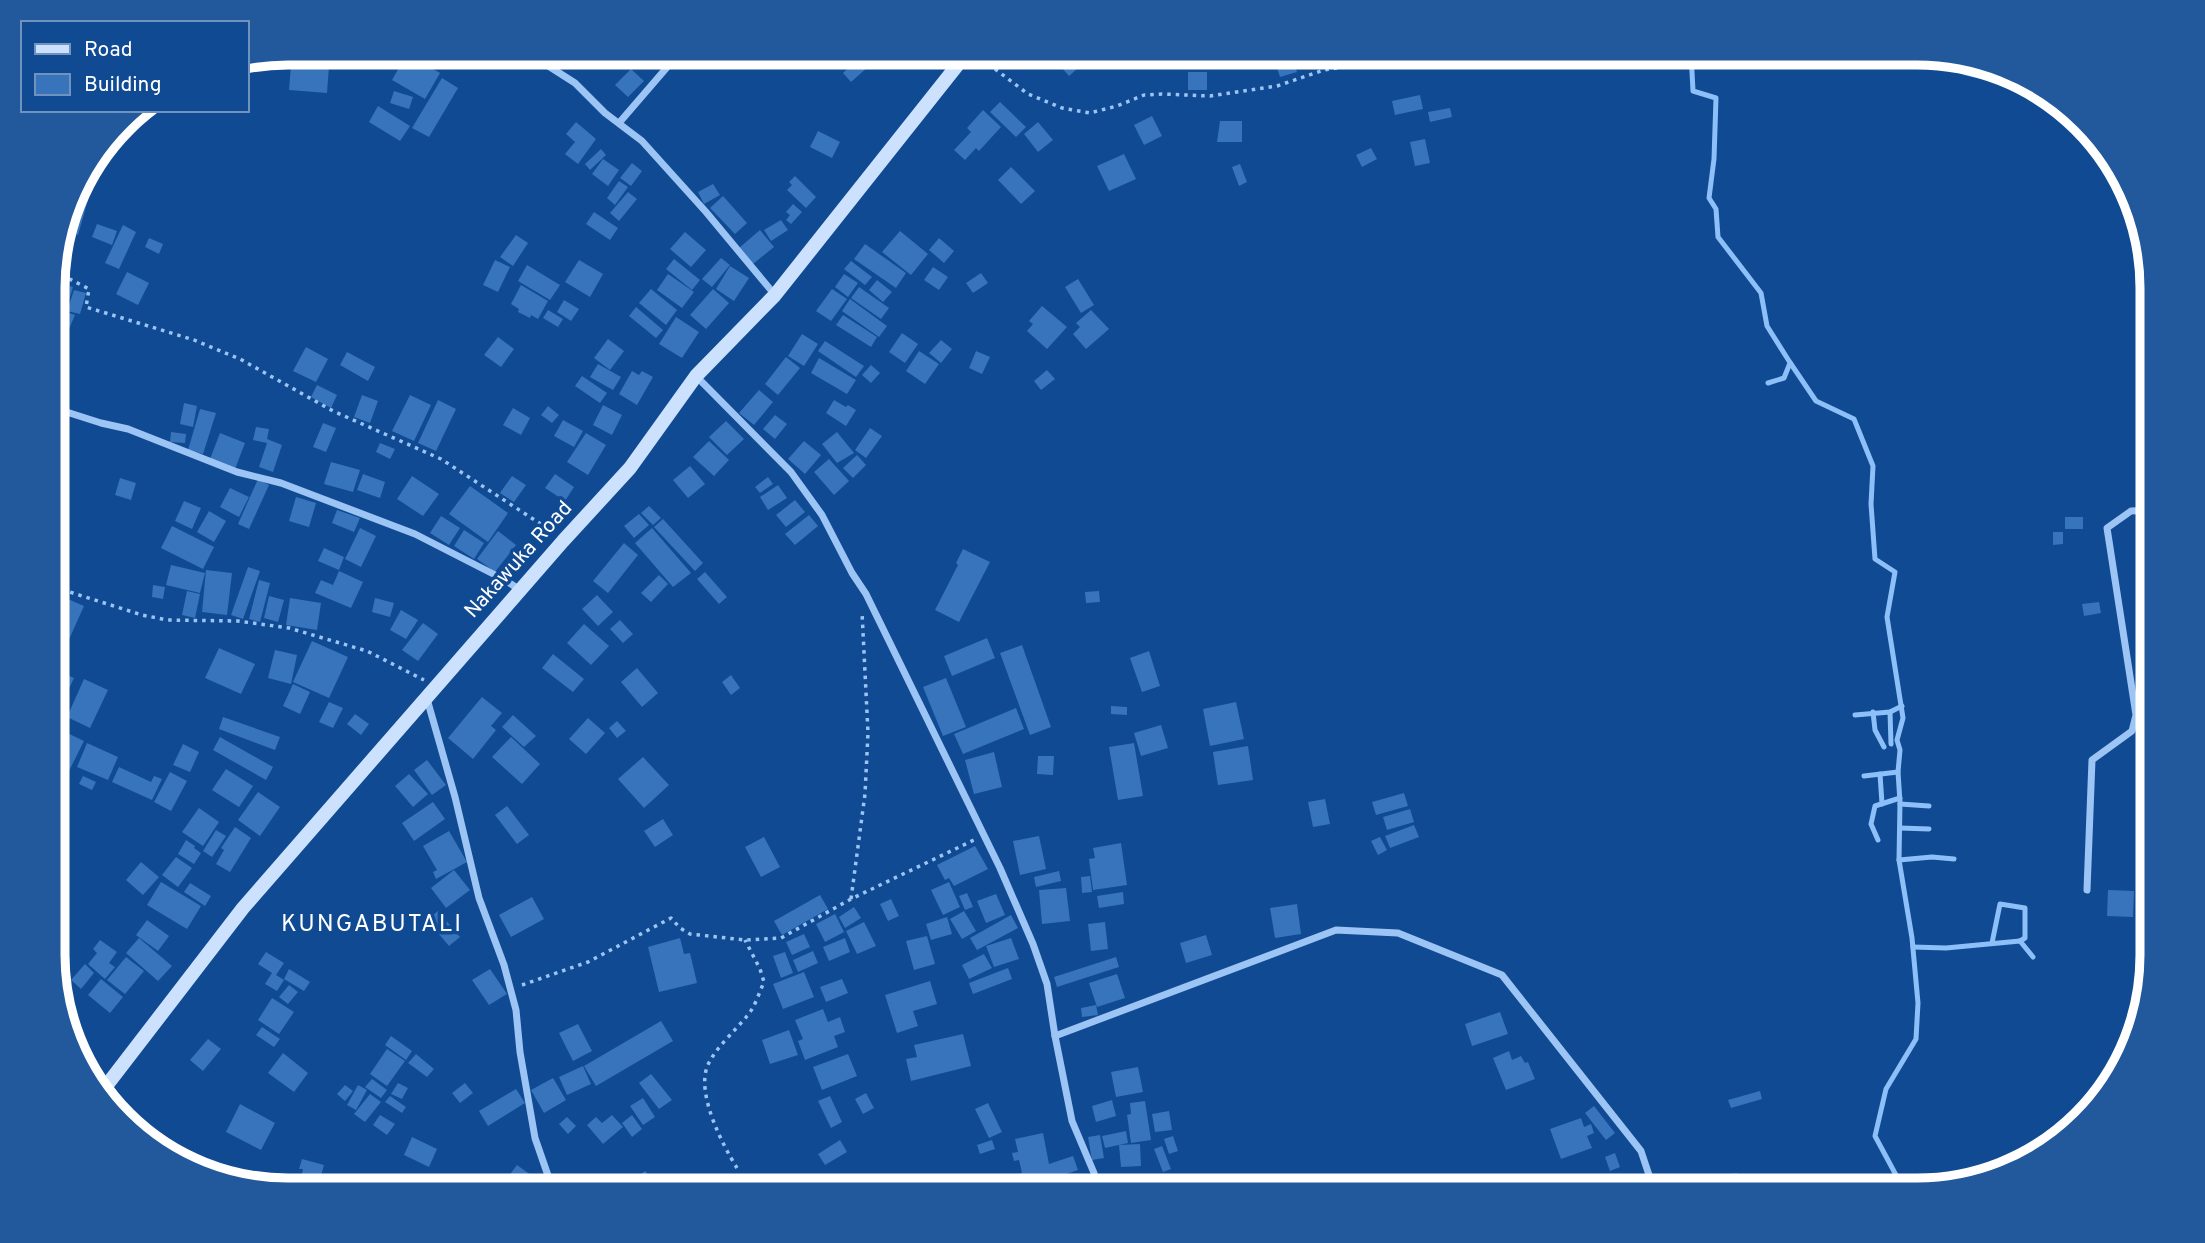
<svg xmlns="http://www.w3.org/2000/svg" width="2205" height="1243" font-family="Overpass,sans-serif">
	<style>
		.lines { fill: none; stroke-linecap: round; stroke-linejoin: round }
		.stream { stroke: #8dbff8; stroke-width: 5 }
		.building { fill: #3774bc }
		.path { stroke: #9cc4f4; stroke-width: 3.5; stroke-dasharray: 3.5 5; stroke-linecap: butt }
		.street { stroke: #9cc4f4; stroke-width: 7 }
		.secondary { stroke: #cbe1fd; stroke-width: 14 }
		.labels { text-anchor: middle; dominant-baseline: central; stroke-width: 7; stroke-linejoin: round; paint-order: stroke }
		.street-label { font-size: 21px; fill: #fff; stroke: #0f4a93 }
		.quarter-label { font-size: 24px; letter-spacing: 2px; fill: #fff; stroke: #0f4a93 }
		.rim { fill: none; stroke: #fff; stroke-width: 9 }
	</style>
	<rect width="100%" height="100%" fill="#0f4a93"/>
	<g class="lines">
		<g class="stream">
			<polyline points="1691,53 1693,91 1716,98 1714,159 1709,198 1716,209 1718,237 1761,293 1767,326 1789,361 1816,401 1854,419 1873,466 1871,504 1875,559 1895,572 1887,617 1903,718 1897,740 1900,750 1898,772 1900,802 1899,860 1912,938 1918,1003 1916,1039 1886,1089 1875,1136 1904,1190"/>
			<polyline points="1768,383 1784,378 1790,363"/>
			<polyline points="1873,712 1875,730 1884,747"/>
			<polyline points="1890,712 1891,744"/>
			<polyline points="1855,715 1890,712 1902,706"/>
			<polyline points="1880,774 1882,804"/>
			<polyline points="1864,776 1898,772"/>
			<polyline points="1900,804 1929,806"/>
			<polyline points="1900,828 1929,829"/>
			<polyline points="1878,840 1871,824 1875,806 1900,798"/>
			<polyline points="1899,860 1932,857 1954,859"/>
			<polyline points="1992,943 2000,904 2025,908 2025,938 2020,941"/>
			<polyline points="1913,947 1946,948 2020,941 2033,957"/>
		</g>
	</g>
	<g class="building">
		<polygon points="292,53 330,53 327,93 289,90"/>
		<polygon points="611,53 630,53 634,57 617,69 607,55"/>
		<polygon points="814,53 838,53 810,65 806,56"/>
		<polygon points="1063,53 1078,68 1069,76 1055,60"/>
		<polygon points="1069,53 1102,53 1082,69"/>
		<polygon points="1272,53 1291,53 1297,72 1280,77"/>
		<polygon points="1339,53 1369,53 1343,63"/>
		<polygon points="860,57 868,67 851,82 843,73"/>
		<polygon points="404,59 412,64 415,59 440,73 425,99 392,80"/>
		<polygon points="1965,65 1982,70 1980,79 1963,75"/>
		<polygon points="631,69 644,81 628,97 615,85"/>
		<rect x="1188" y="72" width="19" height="18"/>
		<polygon points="442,78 458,88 429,137 412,128"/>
		<polygon points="2039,88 2042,90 2061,109 2048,108 2048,104 2038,103"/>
		<polygon points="394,91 413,97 409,109 390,103"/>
		<polygon points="1420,95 1423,109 1395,115 1392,101"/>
		<polygon points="1000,102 1026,127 1016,137 990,112"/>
		<polygon points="378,106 410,126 400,141 369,122"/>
		<polygon points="1450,108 1452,117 1430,122 1428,112"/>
		<polygon points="983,110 1001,127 979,151 976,148 965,160 954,150 971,132 967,128"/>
		<polygon points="1152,116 1162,136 1144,145 1134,125"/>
		<polygon points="1220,121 1242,121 1242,142 1217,142"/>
		<polygon points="576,122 596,139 578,164 565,154 575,142 566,134"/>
		<polygon points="1038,122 1053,140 1038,152 1024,134"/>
		<polygon points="818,131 840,142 832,158 810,147"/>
		<polygon points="1425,139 1430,163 1415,166 1410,142"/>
		<polygon points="1371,148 1377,159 1362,167 1356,155"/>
		<polygon points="601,149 606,155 590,170 585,164"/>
		<polygon points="1124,154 1136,179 1109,191 1097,166"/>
		<polygon points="603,159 619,170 608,186 592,174"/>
		<polygon points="632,163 642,171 631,186 620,178"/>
		<polygon points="1240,164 1247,182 1239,186 1232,167"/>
		<polygon points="1011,167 1035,191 1021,204 998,180"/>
		<polygon points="795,176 816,197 806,208 787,190 792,185 789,182"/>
		<polygon points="619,181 628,187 615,205 607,198"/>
		<polygon points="713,184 720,195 704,204 698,192"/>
		<polygon points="628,192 637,199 619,221 610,213"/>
		<polygon points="73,196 88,200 78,235 63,230"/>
		<polygon points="723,196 747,223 735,234 710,208"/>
		<polygon points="793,204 802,212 791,224 786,220 790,215 786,212"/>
		<polygon points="594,212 618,228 610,240 586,224"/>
		<polygon points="781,220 788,230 771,241 764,230"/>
		<polygon points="97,224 117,231 112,245 92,237"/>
		<polygon points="123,225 136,232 119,269 105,263"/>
		<polygon points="760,230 774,247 753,264 739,248"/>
		<polygon points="900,231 928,254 911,275 882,252"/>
		<polygon points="685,232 706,250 691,267 670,249"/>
		<polygon points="516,235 528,243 513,266 500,257"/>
		<polygon points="149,238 163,244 159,254 145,247"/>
		<polygon points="939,238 954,251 944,263 929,250"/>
		<polygon points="865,244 906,273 896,288 854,259"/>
		<polygon points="721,258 730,265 712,287 702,279"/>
		<polygon points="674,259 700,280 692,290 666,269"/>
		<polygon points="495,260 510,267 498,292 483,285"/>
		<polygon points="579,260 603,274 590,297 565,282"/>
		<polygon points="851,261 872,277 865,285 844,269"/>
		<polygon points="527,265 560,285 550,300 518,281"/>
		<polygon points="730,266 749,278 734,301 716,289"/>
		<polygon points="933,267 948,277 939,290 924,280"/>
		<polygon points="127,272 149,283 138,305 116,294"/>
		<polygon points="981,273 988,283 973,293 966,283"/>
		<polygon points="668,274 694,292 682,308 657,290"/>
		<polygon points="844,274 858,283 848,297 835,287"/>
		<polygon points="1078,279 1094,305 1081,313 1065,287"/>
		<polygon points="877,280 892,292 883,302 869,290"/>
		<polygon points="61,283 73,287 67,307 55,303"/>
		<polygon points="521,285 548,301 538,319 531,315 530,318 518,312 519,309 511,304"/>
		<polygon points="859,287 889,308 881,319 851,298"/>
		<polygon points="651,289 677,310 666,325 639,303"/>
		<polygon points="713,289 729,303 706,329 690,315"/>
		<polygon points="832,289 847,299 831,321 816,311"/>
		<polygon points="74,290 86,293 80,314 67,311"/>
		<polygon points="850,299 887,326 879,337 842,311"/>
		<polygon points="564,300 579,309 571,321 557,312"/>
		<polygon points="1042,306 1067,327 1047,349 1027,331 1033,324 1029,321"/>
		<polygon points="636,307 663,330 656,338 629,316"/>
		<polygon points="58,309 75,315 63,343 54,340 54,318"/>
		<polygon points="548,310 563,319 558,327 543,318"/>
		<polygon points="1091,310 1109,329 1086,349 1073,334 1080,327 1076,323"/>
		<polygon points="843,315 877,337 871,347 836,325"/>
		<polygon points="676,317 699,332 682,358 659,344"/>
		<polygon points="902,333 918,344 905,363 889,352"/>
		<polygon points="802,334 818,344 804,366 788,356"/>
		<polygon points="498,337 514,349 501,367 484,355"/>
		<polygon points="608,339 624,351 610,370 594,358"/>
		<polygon points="941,340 952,349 941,363 929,353"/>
		<polygon points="825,341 864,366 856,377 818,351"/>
		<polygon points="306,347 328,359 316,382 293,371"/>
		<polygon points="919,351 939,364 925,384 906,371"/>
		<polygon points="976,351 990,357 982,374 969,368"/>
		<polygon points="347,352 375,367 368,381 340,365"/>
		<polygon points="786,357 800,368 778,395 765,384"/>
		<polygon points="819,358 856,380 847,394 811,373"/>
		<polygon points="598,364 621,377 613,390 590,377"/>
		<polygon points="871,365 880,373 871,383 862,375"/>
		<polygon points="1047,370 1055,379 1041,390 1034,381"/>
		<polygon points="632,371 639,375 642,371 653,377 637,405 619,394"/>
		<polygon points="582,376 607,393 600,403 575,386"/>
		<polygon points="317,385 337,395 331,408 311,397"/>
		<polygon points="759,390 773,402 754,425 739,413"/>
		<polygon points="2144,394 2152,395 2152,442 2140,441"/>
		<polygon points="362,395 378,401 370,423 354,417"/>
		<polygon points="410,395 431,405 414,441 392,431"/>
		<polygon points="438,400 456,409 436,451 418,443"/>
		<polygon points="834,400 846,407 848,405 856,410 846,426 826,413"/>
		<polygon points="184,403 197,406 193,427 180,424"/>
		<polygon points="603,405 622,415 612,435 593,425"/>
		<polygon points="548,406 559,415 552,423 541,415"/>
		<polygon points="513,408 530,418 521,435 503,425"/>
		<polygon points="200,409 216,413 203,454 188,450"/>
		<polygon points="775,415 787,424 775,439 763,429"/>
		<polygon points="563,420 583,431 574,447 554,436"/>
		<polygon points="726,421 744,439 727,455 709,437"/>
		<polygon points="323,423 336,428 326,452 313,447"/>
		<polygon points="256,427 269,429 267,439 282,445 273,472 259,467 267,443 253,440"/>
		<polygon points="870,428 882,436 866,458 855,450"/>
		<polygon points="171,432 186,434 185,443 170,442"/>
		<polygon points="837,432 854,453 837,463 822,444"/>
		<polygon points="220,433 245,443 235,469 210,459"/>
		<polygon points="586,433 606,445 588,475 567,462"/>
		<polygon points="709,441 729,460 714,476 693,457"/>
		<polygon points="804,441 821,455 805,474 788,459"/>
		<polygon points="380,443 395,449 390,459 376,452"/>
		<polygon points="857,455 866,465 853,478 843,468"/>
		<polygon points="829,459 849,481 834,495 814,472"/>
		<polygon points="54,461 67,466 54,494"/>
		<polygon points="331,462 360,470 353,492 324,484"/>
		<polygon points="690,466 705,484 688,498 673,480"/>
		<polygon points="363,474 385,482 380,498 357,490"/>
		<polygon points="555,474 574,487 565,501 545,488"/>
		<polygon points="412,476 439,494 423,516 397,499"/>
		<polygon points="512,476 526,485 514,502 500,493"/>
		<polygon points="768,477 773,484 760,493 755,487"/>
		<polygon points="120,478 136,483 131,500 115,495"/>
		<polygon points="258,479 269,485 249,529 238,524"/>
		<polygon points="778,485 787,498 768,510 760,497"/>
		<polygon points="470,486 508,513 488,542 449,514"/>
		<polygon points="230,488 249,497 239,517 220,507"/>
		<polygon points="296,497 316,503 309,527 289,521"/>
		<polygon points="795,500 805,512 786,527 776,515"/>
		<polygon points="184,501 201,508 192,529 175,521"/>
		<polygon points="649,506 661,518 653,525 641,513"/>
		<polygon points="337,510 360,518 354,532 332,523"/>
		<polygon points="209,511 226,521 214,542 197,532"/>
		<polygon points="639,514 649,525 634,538 624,526"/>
		<polygon points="809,515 818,526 795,545 785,534"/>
		<polygon points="441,516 460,528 449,545 430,533"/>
		<rect x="2065" y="517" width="18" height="12"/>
		<polygon points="663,519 703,563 695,571 654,527"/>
		<polygon points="172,526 214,547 203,569 161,548"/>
		<polygon points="360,528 376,536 361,567 345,559"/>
		<polygon points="652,528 691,573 673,587 635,543"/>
		<polygon points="464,530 484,543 474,559 454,546"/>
		<polygon points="498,531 516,545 495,572 477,559"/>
		<polygon points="2053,532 2063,532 2063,544 2053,545"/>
		<polygon points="624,543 638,555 608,593 593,581"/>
		<polygon points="324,548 344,557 339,570 318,561"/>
		<polygon points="963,549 990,562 959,622 935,610 958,565 956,563"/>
		<polygon points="171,565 205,573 200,593 166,585"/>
		<polygon points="248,567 260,571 243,619 231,615"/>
		<polygon points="206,570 232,573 227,615 202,612"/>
		<polygon points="339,571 363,582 351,608 315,593 321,580 333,585"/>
		<polygon points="705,572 727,597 719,604 697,579"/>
		<polygon points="659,575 668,584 651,602 641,593"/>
		<polygon points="259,580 270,583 260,622 249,619"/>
		<polygon points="153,585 165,587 163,599 152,597"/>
		<polygon points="187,591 200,594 195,618 182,615"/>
		<polygon points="1099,591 1100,602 1086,603 1085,592"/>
		<polygon points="54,593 84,606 67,644 54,639"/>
		<polygon points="597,595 613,612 598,626 582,609"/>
		<polygon points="269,596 284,600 278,622 264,618"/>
		<polygon points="290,598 321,603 317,630 286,625"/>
		<polygon points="375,598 394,603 390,617 372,612"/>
		<polygon points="2099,602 2101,613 2084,616 2082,604"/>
		<polygon points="401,610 418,620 406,639 390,630"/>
		<polygon points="620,620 633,634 623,643 610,629"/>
		<polygon points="423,623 438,634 418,661 402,650"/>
		<polygon points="584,624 609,646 591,665 567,643"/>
		<polygon points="987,638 995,658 952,676 944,656"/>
		<polygon points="312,641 348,657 329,698 293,682"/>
		<polygon points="1022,645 1051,727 1030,735 1000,653"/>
		<polygon points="219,648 255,664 241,694 205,678"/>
		<polygon points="275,650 297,655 291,684 268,678"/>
		<polygon points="1149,651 1160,686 1142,692 1130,658"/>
		<polygon points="553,654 584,679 573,692 542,668"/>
		<polygon points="637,668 658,693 642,707 621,682"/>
		<polygon points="54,669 74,678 58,712 54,710"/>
		<polygon points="731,675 740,688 731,695 722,682"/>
		<polygon points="946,678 966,727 943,736 923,687"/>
		<polygon points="84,679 108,690 90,728 67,717"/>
		<polygon points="293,684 310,692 300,714 283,706"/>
		<polygon points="482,697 502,713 491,726 496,730 473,759 448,738"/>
		<polygon points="329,702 343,708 333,728 319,722"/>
		<polygon points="1236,702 1244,739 1210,746 1203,709"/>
		<polygon points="1111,706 1127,707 1127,715 1111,714"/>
		<polygon points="1016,708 1024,729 963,754 954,734"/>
		<polygon points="355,714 369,724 361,735 347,724"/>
		<polygon points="513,715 536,736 524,747 502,727"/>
		<polygon points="223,717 280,737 275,750 219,729"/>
		<polygon points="588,718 605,733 586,754 569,739"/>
		<polygon points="617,721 626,731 617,738 609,728"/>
		<polygon points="1161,725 1168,748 1141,756 1134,733"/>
		<polygon points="59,729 84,741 63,783 54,779 54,738"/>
		<polygon points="220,737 273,767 266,780 213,750"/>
		<polygon points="511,737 540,764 522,784 492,757"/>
		<polygon points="87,743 118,757 108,780 77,767"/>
		<polygon points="1134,743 1143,796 1118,800 1109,747"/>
		<polygon points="183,744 199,752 190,772 173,765"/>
		<polygon points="1248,746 1253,780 1218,785 1213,752"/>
		<polygon points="994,752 1002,787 974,794 965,760"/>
		<polygon points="1038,756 1054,756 1053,775 1037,774"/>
		<polygon points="643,757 669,785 644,808 618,779"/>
		<polygon points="427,760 446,785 432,795 414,770"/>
		<polygon points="119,767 151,782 154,776 162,779 152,800 112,782"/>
		<polygon points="226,769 253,786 239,807 212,790"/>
		<polygon points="170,772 187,781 171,811 154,802"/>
		<polygon points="2146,772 2152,772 2152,799 2145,798"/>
		<polygon points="409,774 428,794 413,807 395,786"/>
		<polygon points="83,776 96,782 92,790 79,784"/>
		<polygon points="258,792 280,807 260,836 238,820"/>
		<polygon points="1404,793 1408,806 1376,815 1372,802"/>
		<polygon points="1325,799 1330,824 1313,827 1308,802"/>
		<polygon points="433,802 445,819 414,841 402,823"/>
		<polygon points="507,806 529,835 517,844 495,815"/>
		<polygon points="199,808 219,822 203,846 182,832"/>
		<polygon points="1410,809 1414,822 1387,830 1383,817"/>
		<polygon points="663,819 673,835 655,847 644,831"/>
		<polygon points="1414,825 1419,837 1390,848 1385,836"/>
		<polygon points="235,827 251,838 230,872 216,864 224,850 221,848"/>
		<polygon points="216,830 226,836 212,857 203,851"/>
		<polygon points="449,831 467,862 436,879 433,872 437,870 423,846"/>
		<polygon points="1039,836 1046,869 1020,875 1013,841"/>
		<polygon points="764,837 780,867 761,877 745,847"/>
		<polygon points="1380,837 1387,850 1378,855 1371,841"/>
		<polygon points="186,840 195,846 194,848 201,853 194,864 178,854"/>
		<polygon points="1121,843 1127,885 1093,890 1089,859 1095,858 1093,848"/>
		<polygon points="975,846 988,869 954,886 949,878 945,880 937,865"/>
		<polygon points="176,857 192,868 178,887 162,875"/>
		<polygon points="141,862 159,877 143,895 126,880"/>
		<polygon points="454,870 470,890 446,908 431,888"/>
		<polygon points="1059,871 1061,881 1036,887 1034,877"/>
		<polygon points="1090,876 1092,892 1082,893 1081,877"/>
		<polygon points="161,882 201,906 187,929 147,905"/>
		<polygon points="949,882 960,907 943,915 931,890"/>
		<polygon points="190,883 211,896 205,906 184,892"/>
		<polygon points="1066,888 1070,921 1042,924 1039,890"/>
		<polygon points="2108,890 2134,891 2133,917 2107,916"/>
		<polygon points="1123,892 1124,904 1099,908 1097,896"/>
		<polygon points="967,893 973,907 965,910 959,896"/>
		<polygon points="996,894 1005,915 986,923 977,901"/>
		<polygon points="820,895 828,909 782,935 774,921"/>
		<polygon points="532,897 544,919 511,937 499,915"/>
		<polygon points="891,899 899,916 888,921 880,904"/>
		<polygon points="1297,904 1301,934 1275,938 1270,908"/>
		<polygon points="854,907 861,918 845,928 839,917"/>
		<polygon points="438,911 460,937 449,946 427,920"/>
		<polygon points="964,911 976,931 962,939 950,919"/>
		<polygon points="835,914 844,932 825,942 816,924"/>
		<polygon points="1011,915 1018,928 977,950 970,938"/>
		<polygon points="947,917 952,934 931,940 926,924"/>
		<polygon points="147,920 169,936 158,951 136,935"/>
		<polygon points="864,922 876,946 857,954 846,931"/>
		<polygon points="1105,922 1108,949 1091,951 1088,924"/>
		<polygon points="804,934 810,947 792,955 786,942"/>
		<polygon points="1206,935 1212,955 1186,963 1180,943"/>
		<polygon points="927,936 935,964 914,970 906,941"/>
		<polygon points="139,938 172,966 158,981 126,953"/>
		<polygon points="680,938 684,954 690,953 697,983 659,992 648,947"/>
		<polygon points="845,938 850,952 829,961 823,947"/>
		<polygon points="1011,938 1019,959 994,967 986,946"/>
		<polygon points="100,940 117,952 109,963 115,967 105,979 88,964 97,953 93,949"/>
		<polygon points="813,951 818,963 798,972 793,960"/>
		<polygon points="266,952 284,963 276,975 284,980 277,991 265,984 272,973 258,964"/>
		<polygon points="785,952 793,973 781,978 773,956"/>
		<polygon points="984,954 992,968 969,979 962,965"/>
		<polygon points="126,957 144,971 125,994 107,980"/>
		<polygon points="1116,957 1119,967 1057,987 1054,977"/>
		<polygon points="85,964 94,973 81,989 71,980"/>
		<polygon points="1008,968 1012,979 973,994 969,983"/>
		<polygon points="289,969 310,982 304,991 284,979"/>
		<polygon points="490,969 507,994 489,1005 472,980"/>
		<polygon points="804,972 814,997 783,1009 773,984"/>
		<polygon points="1117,974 1125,998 1097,1007 1089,983"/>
		<polygon points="101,979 123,997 110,1013 88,995"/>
		<polygon points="842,979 848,993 826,1002 820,987"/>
		<polygon points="930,981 937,1004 913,1011 918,1026 897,1033 885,995"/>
		<polygon points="289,985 298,992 288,1004 279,997"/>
		<polygon points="272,998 294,1012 279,1034 258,1020"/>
		<polygon points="1096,1005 1098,1015 1082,1017 1081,1008"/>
		<polygon points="823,1009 828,1022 840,1017 845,1032 834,1036 838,1047 805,1060 798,1041 803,1039 795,1020"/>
		<polygon points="1500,1012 1508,1034 1472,1046 1465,1024"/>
		<polygon points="661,1021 673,1041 596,1086 584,1066"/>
		<polygon points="578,1024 592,1051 573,1061 559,1033"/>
		<polygon points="262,1027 280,1039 274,1047 256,1035"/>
		<polygon points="789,1030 798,1055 770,1064 762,1040"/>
		<polygon points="963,1034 971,1066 911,1081 906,1059 917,1057 914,1045"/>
		<polygon points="391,1036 412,1051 406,1060 385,1045"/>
		<polygon points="208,1039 221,1049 203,1071 190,1060"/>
		<polygon points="387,1049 405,1061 387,1086 370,1074"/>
		<polygon points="1509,1051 1512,1060 1521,1056 1525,1063 1528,1062 1535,1079 1506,1090 1493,1058"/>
		<polygon points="283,1053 308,1073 294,1092 268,1073"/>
		<polygon points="416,1054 434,1069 427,1077 408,1063"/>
		<polygon points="848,1054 857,1076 822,1090 813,1067"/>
		<polygon points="583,1066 591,1084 567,1095 559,1077"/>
		<polygon points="1138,1067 1143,1092 1116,1097 1111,1072"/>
		<polygon points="651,1074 672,1100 659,1109 639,1083"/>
		<polygon points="553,1078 566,1100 544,1113 531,1090"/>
		<polygon points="372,1079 387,1090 381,1098 365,1087"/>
		<polygon points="398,1083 408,1088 402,1099 391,1094"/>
		<polygon points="465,1083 473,1093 460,1103 452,1093"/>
		<polygon points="345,1085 353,1091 345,1101 337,1094"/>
		<polygon points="358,1085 367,1090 356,1110 347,1105"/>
		<polygon points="516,1089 525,1103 488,1126 479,1111"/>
		<polygon points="1760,1091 1762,1099 1731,1108 1728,1100"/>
		<polygon points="866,1093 874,1108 863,1114 855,1099"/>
		<polygon points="370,1094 381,1102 365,1122 354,1114"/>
		<polygon points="390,1096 406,1107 402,1113 385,1102"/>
		<polygon points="830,1096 842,1122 831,1128 818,1101"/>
		<polygon points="643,1098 655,1117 643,1125 630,1106"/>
		<polygon points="1112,1100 1116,1116 1096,1122 1092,1106"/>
		<polygon points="1145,1101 1151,1140 1131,1143 1127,1115 1131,1114 1130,1103"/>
		<polygon points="988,1103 1002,1132 989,1138 975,1109"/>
		<polygon points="240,1104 275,1123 261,1150 226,1132"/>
		<polygon points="1594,1106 1615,1133 1606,1140 1585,1113"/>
		<polygon points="1169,1111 1172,1130 1155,1132 1152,1114"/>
		<polygon points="380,1115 395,1124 387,1135 373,1125"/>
		<polygon points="612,1115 623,1127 603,1144 587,1125 596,1117 602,1123"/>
		<polygon points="632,1115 642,1129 632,1137 622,1123"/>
		<polygon points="567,1117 576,1126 568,1134 559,1124"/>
		<polygon points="1581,1118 1584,1127 1591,1124 1594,1133 1587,1136 1592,1148 1561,1159 1550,1129"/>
		<polygon points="1126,1131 1128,1143 1105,1148 1102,1136"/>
		<polygon points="1043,1133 1049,1164 1073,1156 1078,1170 1019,1190 1009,1190 1005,1179 1022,1173 1019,1160 1014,1161 1012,1153 1018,1152 1015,1139"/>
		<polygon points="1100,1135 1104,1158 1092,1160 1088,1137"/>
		<polygon points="1173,1136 1178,1151 1169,1154 1164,1139"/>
		<polygon points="412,1137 437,1149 429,1167 404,1155"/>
		<polygon points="840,1140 847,1152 825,1165 818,1154"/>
		<polygon points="992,1140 995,1149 980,1154 977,1145"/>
		<polygon points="1140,1144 1141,1166 1121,1167 1119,1145"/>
		<polygon points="1162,1146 1171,1169 1163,1172 1154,1149"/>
		<polygon points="1615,1153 1620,1167 1610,1171 1605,1157"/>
		<polygon points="302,1159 324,1165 319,1183 301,1178 303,1169 299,1169"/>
		<polygon points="517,1165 535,1178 526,1190 508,1177"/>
		<polygon points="645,1171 659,1186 653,1190 639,1190 632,1182"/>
		<polygon points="1737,1173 1738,1184 1723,1186 1722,1175"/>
		<polygon points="1625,1178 1627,1186 1624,1187 1624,1190 1599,1190 1598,1185"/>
		<polygon points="1704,1179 1707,1190 1689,1190 1687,1184"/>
	</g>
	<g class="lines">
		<g class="path">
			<polyline points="980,61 991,66 1028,94 1062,108 1090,113 1117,106 1144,95 1162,94 1210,96 1277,86 1324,70 1356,65"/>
			<polyline points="54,271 89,289 86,307 194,340 240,359 333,411 441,459 553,532"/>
			<polyline points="54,587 142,615 167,620 238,621 289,628 367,651 424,680"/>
			<polyline points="851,899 865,794 868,733 862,612"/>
			<polyline points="522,985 588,962 671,918 680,928 690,934 745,940 781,938 851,899 974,840"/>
			<path d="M737 1168C722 1144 697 1095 707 1067 714 1049 736 1030 747 1016 755 1007 759 993 764 982L760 969 745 940"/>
		</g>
		<g class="street">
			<polyline points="528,53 575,83 605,113 642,141 706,212 775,295"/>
			<polyline points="619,123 675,58 687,53"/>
			<polyline points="696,376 791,472 822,515 852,573 866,594 1000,868 1033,944 1047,984 1055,1036 1072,1121 1094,1173 1097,1190"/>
			<polyline points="54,408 101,423 128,429 237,472 281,483 415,534 505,580 520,590"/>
			<polyline points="427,699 455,797 479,898 504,965 516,1010 520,1052 535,1138 553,1190"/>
			<polyline points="2087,890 2092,760 2132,731 2136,715 2107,528 2131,511 2152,510"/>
			<polyline points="1055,1036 1336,930 1398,933 1502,975 1641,1151 1654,1190"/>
		</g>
		<polyline class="secondary" points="100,1094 243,908 563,541 630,468 696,376 775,295 967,53"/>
	</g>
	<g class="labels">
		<g class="street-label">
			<text transform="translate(519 560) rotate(-48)">Nakawuka Road</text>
		</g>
		<g class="quarter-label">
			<text x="372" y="925">KUNGABUTALI</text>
		</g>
	</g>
	<path d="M0 0H2205V1243H0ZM288 65H1917A223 223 0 0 1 2140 288V955A223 223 0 0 1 1917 1178H288A223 223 0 0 1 65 955V288A223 223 0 0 1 288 65Z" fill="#22589c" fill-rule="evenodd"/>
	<path class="rim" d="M288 65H1917A223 223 0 0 1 2140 288V955A223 223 0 0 1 1917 1178H288A223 223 0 0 1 65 955V288A223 223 0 0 1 288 65Z"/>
	<rect x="21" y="21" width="228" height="91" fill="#0f4a93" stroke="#6f92be" stroke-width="2"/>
	<rect x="35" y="44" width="35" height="10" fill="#cbe1fd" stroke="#6f92be" stroke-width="2"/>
	<text x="84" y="56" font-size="21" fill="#ffffff">Road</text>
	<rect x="35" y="74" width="35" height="21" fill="#3774bc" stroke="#6f92be" stroke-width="2"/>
	<text x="84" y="91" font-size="21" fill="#ffffff">Building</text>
</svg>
